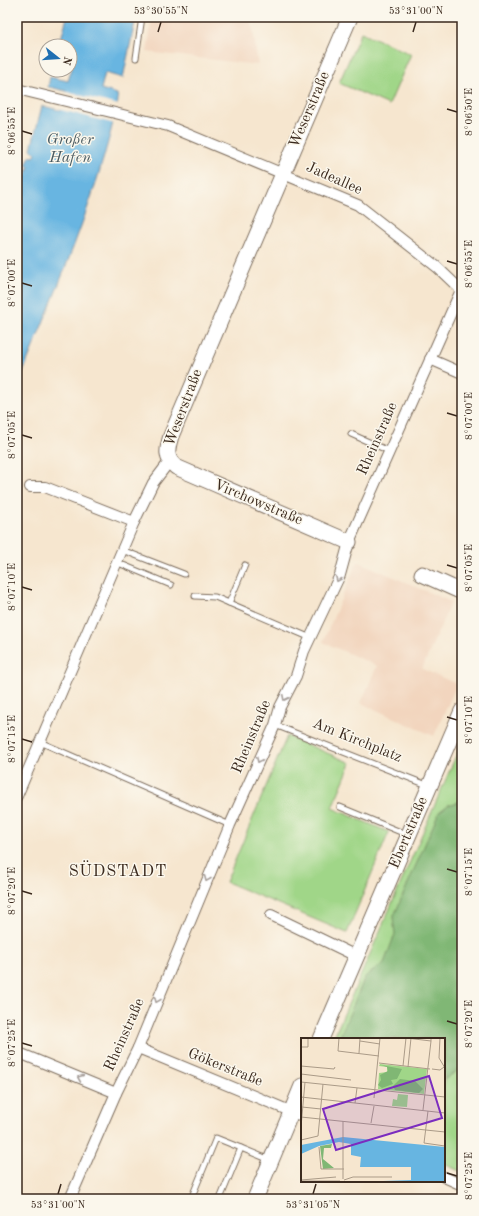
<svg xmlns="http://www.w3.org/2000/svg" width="479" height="1216" font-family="'Old Standard TT',serif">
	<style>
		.built { fill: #f2d5be }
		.green { fill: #a0d688; stroke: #6e8053 }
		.forest { fill: #80b774; stroke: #5e7049 }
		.water { fill: #67b5e1; stroke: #517080 }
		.pier { fill: #f6e6cf }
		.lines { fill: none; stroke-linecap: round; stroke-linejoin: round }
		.lane-casing { stroke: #7c6c5c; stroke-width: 7 }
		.street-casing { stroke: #7c6c5c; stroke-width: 12 }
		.secondary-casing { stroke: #7c6c5c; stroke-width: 17 }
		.lane { stroke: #fff; stroke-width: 5 }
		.street { stroke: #fff; stroke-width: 10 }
		.secondary { stroke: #fff; stroke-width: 15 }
		.oneway { stroke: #a79f9a }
		.ticks { fill: none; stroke: #3b2a1e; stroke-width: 1.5 }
		.labels { text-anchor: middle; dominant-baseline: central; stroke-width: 3; stroke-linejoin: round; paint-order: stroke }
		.street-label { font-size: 15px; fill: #3b2a1e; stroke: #fbf7ec }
		.water-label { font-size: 16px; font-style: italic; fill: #4a5b62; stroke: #fbf7ec }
		.neighbourhood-label { font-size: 16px; letter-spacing: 1px; fill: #3b2a1e; stroke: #fbf7ec }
		.inset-road { fill: none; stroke: #ab9b88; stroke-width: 1 }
		.view { fill: #7b2cbf; fill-opacity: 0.15; stroke: #7b2cbf; stroke-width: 2 }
		.inset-edge { fill: none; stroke: #3b2a1e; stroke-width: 2 }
		.neatline { fill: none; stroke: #3b2a1e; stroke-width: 1.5 }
		.ticks-label { font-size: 10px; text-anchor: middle; fill: #3b2a1e }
	</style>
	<rect width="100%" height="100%" fill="#fbf7ec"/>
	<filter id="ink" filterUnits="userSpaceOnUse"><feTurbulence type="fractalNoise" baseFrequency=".025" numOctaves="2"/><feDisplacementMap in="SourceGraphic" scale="8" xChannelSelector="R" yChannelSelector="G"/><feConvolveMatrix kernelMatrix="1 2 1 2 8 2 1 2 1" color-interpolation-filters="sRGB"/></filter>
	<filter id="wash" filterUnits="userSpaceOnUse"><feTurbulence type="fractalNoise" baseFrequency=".012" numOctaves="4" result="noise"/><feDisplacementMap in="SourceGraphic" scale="16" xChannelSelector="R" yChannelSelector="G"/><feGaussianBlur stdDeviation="0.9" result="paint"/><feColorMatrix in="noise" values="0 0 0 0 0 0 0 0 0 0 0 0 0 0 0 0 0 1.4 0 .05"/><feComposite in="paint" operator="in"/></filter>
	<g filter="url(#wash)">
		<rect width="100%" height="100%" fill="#f6e6cf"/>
		<g class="built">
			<polygon points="152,17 249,17 253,30 258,65 147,52"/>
			<polygon points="359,562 451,602 422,669 457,684 434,736 361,703 377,666 323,642 356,564"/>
		</g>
		<g class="green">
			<polygon points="361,32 411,54 389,105 339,83"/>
			<polygon points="287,736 351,763 332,808 389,832 347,933 226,882"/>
			<polygon points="462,742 462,1172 444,1164 444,1039 333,1039"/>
		</g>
		<polygon class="forest" points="462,801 462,1067 444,1080 444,1039 339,1039 365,977 384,963 395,934 393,918 439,812 448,805"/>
		<path class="water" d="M67 17H136L123 78 105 73 101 89 117 94 118 101C97 199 55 293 17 386V187L21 188 29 167 26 165 30 156 34 157 36 154 31 149 42 106 61 110 66 91 48 87 50 77 68 81 74 62 70 61V46H59Z"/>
		<polygon class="pier" points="47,87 119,105 115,124 42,105 59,108 64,92 47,88"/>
	</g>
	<g filter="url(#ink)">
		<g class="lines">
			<defs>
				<g id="lane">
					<polyline points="136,58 142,17"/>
					<polyline points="351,434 389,451"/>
					<polyline points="122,550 184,574"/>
					<polyline points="116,562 171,585"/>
					<polyline points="195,596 215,597 311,638"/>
					<polyline points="229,603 245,565"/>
					<polyline points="275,725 422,783"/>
					<polyline points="40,742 230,825"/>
					<polyline points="340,807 408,835"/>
					<polyline points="193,1194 216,1138 241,1148"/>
					<polyline points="220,1199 241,1148 270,1160"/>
				</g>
				<g id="street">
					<polyline points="17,89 168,126 358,205 437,267 462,291"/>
					<polyline points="430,359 462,373"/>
					<polyline points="30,487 45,487 134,522"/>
					<polyline points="17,796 134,522 153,483 169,462"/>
					<polyline points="271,915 356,956"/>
					<polyline points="138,1048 302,1116"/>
					<polyline points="17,1052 116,1093"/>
					<polyline points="444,1177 462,1185"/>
					<polyline points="70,1199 116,1093 138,1048 230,825 275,725 280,707 296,676 304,651 340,575 349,542 462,288"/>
				</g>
				<g id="secondary">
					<path d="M349 542 176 467C165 458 167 449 171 436L350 17"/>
					<polyline points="422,574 462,592"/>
					<polyline points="321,1039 462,711"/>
					<polyline points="255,1199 302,1086"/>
				</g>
			</defs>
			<use href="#lane" class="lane-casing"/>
			<use href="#street" class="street-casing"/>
			<use href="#secondary" class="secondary-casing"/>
			<use href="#lane" class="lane"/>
			<use href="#street" class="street"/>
			<use href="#secondary" class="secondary"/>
		</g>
		<defs><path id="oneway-chevron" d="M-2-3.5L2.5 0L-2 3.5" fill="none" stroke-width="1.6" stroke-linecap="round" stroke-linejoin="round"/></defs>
		<g class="oneway">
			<use href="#oneway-chevron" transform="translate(338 579) rotate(113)"/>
			<use href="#oneway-chevron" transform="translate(285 698) rotate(116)"/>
			<use href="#oneway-chevron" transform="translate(259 760) rotate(114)"/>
			<use href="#oneway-chevron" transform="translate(207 879) rotate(112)"/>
			<use href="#oneway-chevron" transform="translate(157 1000) rotate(112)"/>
			<use href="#oneway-chevron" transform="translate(80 1078) rotate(-157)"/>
		</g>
	</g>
	<path class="ticks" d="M158 32 161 22M413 32 416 22M447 109 457 112M22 131 32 134M447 261 457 264M22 283 32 286M447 413 457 416M22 435 32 438M447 565 457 568M22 587 32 590M447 717 457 720M22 739 32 742M447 869 457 872M22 891 32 894M447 1021 457 1024M22 1043 32 1046M447 1173 457 1176M58 1194 61 1184M313 1194 316 1184"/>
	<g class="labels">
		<g class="street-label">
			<text transform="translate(310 110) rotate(-67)">Weserstraße</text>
			<text transform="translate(334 179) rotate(24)">Jadeallee</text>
			<text transform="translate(184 408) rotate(-69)">Weserstraße</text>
			<text transform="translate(378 439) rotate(-66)">Rheinstraße</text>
			<text transform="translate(258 503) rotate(23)">Virchowstraße</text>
			<text transform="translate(252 737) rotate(-67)">Rheinstraße</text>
			<text transform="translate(357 741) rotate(22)">Am Kirchplatz</text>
			<text transform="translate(409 833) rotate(-67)">Ebertstraße</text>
			<text transform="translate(125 1035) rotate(-66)">Rheinstraße</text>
			<text transform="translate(225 1068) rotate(22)">Gökerstraße</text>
		</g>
		<g class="water-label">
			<text x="70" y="140">Großer<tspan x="70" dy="18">Hafen</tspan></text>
		</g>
		<g class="neighbourhood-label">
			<text x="118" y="872">SÜDSTADT</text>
		</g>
	</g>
	<g transform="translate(301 1038)">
		<rect width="144" height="144" fill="#f6e6cf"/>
		<path d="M79 26 126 31 123 56 77 51 78 35 86 34V29L78 28ZM97 56 107 57 106 69 91 68 92 61 96 62Z" fill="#a0d688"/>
		<path d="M80 27 101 31 96 41 90 42 92 46 81 50 77 47 80 42 79 37 87 33 86 29ZM99 41 114 43 122 51 118 55 94 52 92 48ZM31 106 30 110H23L22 121 33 130 22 131 19 108Z" fill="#80b774"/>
		<path d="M42 99 144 109V144H54L110 142V129H59L60 119 50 117V106L38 104 18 108 0 116V107Z" fill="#67b5e1"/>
		<path class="inset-road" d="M38 0 37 13 78 18M105 0 130 3V0M139 0 138 20 144 30M59 3 79 6M0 9H7V0M58 15 59 0M78 25 129 31M0 28 33 31 34 29M102 28 105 0M107 29 110 0M131 31 139 32 143 29M0 36 50 42M0 44 144 59M0 59 144 75M73 60 79 0M54 65 56 50M1 69 20 71M122 72 130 3M127 73 123 105 144 108M0 79 144 94M70 85 73 68M0 89 4 44M0 102 17 98 22 46M18 109 20 131H43M42 141V83M0 142 35 139M43 142 52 139H91M0 143H39"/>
		<path class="view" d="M128 38 141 80 35 112 22 71Z"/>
		<rect width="144" height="144" class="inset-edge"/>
	</g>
	<rect width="479" height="1216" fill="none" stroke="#fbf7ec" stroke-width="44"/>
	<g transform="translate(58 58) rotate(107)"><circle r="19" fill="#fbf7ec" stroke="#aea59a"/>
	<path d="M0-3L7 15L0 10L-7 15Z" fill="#1f6fb2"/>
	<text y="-6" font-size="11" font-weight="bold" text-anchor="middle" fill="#3b2a1e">N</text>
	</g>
	<rect x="22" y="22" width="435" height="1172" class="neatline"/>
	<g class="ticks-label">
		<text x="161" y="14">53°30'55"N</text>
		<text x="416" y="14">53°31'00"N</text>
		<text transform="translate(468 112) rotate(-90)" y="4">8°06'50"E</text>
		<text transform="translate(11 131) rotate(-90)" y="4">8°06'55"E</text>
		<text transform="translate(468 264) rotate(-90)" y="4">8°06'55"E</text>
		<text transform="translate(11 283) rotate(-90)" y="4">8°07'00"E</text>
		<text transform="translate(468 416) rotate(-90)" y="4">8°07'00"E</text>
		<text transform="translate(11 435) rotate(-90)" y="4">8°07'05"E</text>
		<text transform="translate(468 568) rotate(-90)" y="4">8°07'05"E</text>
		<text transform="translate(11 587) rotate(-90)" y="4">8°07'10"E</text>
		<text transform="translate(468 720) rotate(-90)" y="4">8°07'10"E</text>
		<text transform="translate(11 739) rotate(-90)" y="4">8°07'15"E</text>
		<text transform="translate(468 872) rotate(-90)" y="4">8°07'15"E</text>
		<text transform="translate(11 891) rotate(-90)" y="4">8°07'20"E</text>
		<text transform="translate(468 1024) rotate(-90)" y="4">8°07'20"E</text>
		<text transform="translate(11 1043) rotate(-90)" y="4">8°07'25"E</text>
		<text transform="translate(468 1176) rotate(-90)" y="4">8°07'25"E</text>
		<text x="58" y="1208">53°31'00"N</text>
		<text x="313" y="1208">53°31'05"N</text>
	</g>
</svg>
